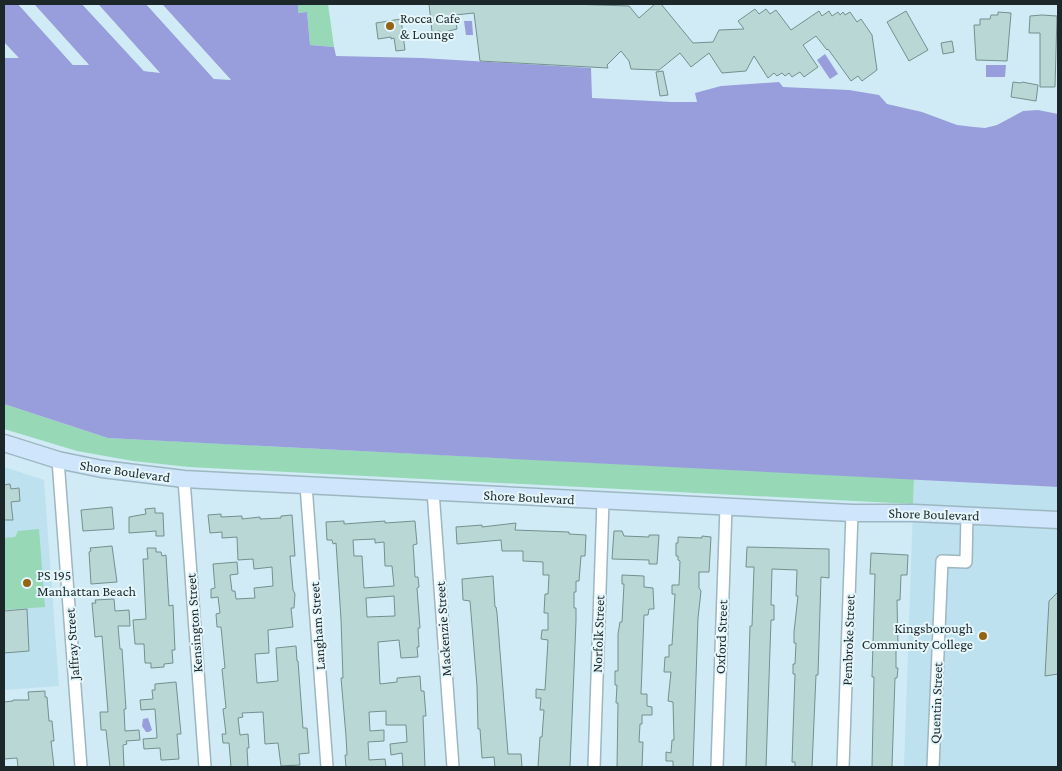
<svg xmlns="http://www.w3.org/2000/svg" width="1062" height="771" font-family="'Crimson Pro',serif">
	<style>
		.built { fill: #bde1ee }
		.green { fill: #97d8b7 }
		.water { fill: #989ddb }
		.pier { fill: #d0ebf5 }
		.building { fill: #b9d7d5; stroke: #74908e; fill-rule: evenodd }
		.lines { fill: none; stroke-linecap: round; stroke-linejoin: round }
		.street-casing { stroke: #9db7c1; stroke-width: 14 }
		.secondary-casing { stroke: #9db7c1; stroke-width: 19 }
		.street { stroke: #fff; stroke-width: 11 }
		.secondary { stroke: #cee5fb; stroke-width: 16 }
		.poi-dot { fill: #946314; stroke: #e6f7fc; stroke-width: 2 }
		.labels { text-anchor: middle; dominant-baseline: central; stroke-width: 4; stroke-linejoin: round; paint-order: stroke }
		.poi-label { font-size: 14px; fill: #1c272a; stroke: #e6f7fc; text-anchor: start }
		.street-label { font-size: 14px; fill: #1c272a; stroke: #e6f7fc }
	</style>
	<rect width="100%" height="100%" fill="#d0ebf5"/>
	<g class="built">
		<polygon points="4,467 44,480 59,686 4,690"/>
		<polygon points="914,479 1058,487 1058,767 904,767"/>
	</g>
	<g class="green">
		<polygon points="298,4 328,4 334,47 310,45 307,12 298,13"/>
		<polygon points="4,404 108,438 914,479 913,504 189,467 133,461 77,451 4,429"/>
		<polygon points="39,529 45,607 4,610 4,538 15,537 18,531"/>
	</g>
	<g class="water">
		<polygon points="4,4 18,4 73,65 88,64 34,4 82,4 144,71 159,72 98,4 146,4 214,79 230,79 162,4 298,4 298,13 307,12 310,45 334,47 336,56 422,58 591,68 592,98 672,102 697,102 695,93 721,86 779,82 783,87 849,90 879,95 887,104 922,112 957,125 974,127 985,128 997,125 1023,111 1038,110 1058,114 1058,487 108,438 4,404 4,58 19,58 4,42"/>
		<polygon points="464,21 472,21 473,35 466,35"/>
		<polygon points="825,54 838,74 830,79 817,60"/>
		<polygon points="986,65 1006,65 1005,77 986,77"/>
		<polygon points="148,718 152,730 149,732 146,732 142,726 143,719"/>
	</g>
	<g class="pier">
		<polygon points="18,4 21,4 74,62 83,62 31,4 34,4 89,65 73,65"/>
		<polygon points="82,4 85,4 145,69 154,70 95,4 98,4 160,73 144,71"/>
		<polygon points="146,4 150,4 215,76 225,77 159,4 162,4 231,80 214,79"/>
	</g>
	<g class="building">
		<polygon points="429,4 570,4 629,6 639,18 655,4 661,4 693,43 713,42 719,30 744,29 738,21 755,9 759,14 766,9 770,14 776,10 791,30 819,11 822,16 829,11 832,16 838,12 840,15 843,12 845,15 850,12 857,22 861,19 872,35 877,70 862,81 858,76 851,81 828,49 827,50 816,36 803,45 818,67 804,77 800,72 792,77 789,73 785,76 782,73 777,76 774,73 768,78 754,56 746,71 722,73 709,53 691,67 680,53 659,70 631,69 629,61 621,51 607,65 608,68 480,61 474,13 455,15 457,29 440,33 440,31 432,32"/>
		<polygon points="906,11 928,50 909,61 887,22"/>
		<polygon points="998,12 1011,13 1007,61 976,60 974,25 980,25 980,19 990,19 991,15 998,15"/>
		<polygon points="1042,15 1057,16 1055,87 1040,87 1040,33 1029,33 1030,16"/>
		<polygon points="401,19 405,50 396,51 394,38 391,39 391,37 378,39 376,23"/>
		<polygon points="952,41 954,52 943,54 941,43"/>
		<polygon points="663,71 668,95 660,96 656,72"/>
		<polygon points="1013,82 1021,83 1022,82 1038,85 1036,101 1011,97"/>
		<polygon points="10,484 11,489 19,488 20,501 11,502 13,520 4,520 4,485"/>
		<polygon points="112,507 114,529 83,531 81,510"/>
		<polygon points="155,508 155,513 163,513 164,536 156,536 156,531 129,533 129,517 146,514 145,509"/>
		<polygon points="221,514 221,517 242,516 242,519 260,517 260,519 281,518 281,516 292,515 295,556 290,556 293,590 295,594 294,608 291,608 293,627 268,630 269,653 255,654 257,683 278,681 276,648 296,646 297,661 298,661 303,728 307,728 309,753 299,754 300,765 281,766 278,743 265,744 263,712 242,713 243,717 238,718 240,735 248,734 249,748 247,748 248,767 231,767 229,743 223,743 222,734 226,734 223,709 226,708 222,669 225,668 221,627 217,627 216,614 220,613 218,597 211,598 211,589 215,588 213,564 237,562 238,574 230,575 232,591 235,591 236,599 255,598 254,588 273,586 272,567 254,569 253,559 238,560 237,537 222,538 222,532 210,533 208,515"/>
		<path d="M344 521V524L385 521V523L415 521 417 544 413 545 414 559 415 577H418L419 587 417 588 420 628H418L419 647H417L418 657 401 658 399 640 378 642 379 664 380 684 397 682V678L420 676 421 691H424L426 716H423L425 767H403L402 753 391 755 390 744 407 742 406 725H386V711L369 712 370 731 384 730V741L368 742 369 760 385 759 386 767H346L345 755H347L346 736 341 678H343L341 619 336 543 333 544 332 540H327L326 522ZM375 539V543L384 542 385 566H392L394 586 364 588 362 556H354L353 540ZM394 596 395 616 367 617 366 598Z"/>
		<polygon points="516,523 515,530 569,532 569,534 586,535 585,556 581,556 579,581 576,581 576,592 574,592 574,608 576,608 576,621 570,767 538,767 540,737 542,737 544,710 540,710 541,698 536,698 536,689 545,690 548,640 541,639 542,630 548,630 548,613 544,613 545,594 548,594 549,575 543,575 543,562 523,561 523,551 502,551 501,540 457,544 456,527 482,525 482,527"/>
		<polygon points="614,531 622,531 624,536 649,537 649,535 659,535 657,564 649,564 649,560 612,559"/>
		<polygon points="702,536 711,537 709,572 699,572 699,588 701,591 698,618 693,767 673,767 673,761 666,761 666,752 671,753 672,740 674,740 673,702 668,701 671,672 664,672 665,657 669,657 669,645 672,645 675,594 672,594 672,585 679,585 680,561 678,560 678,556 676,556 676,543 678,543 678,537 702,538"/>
		<polygon points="112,546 117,582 91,584 89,552 91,551 90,548"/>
		<polygon points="747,547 829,549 829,578 821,577 818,675 816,675 812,767 795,767 795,762 792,762 795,674 793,674 793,664 795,664 796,643 794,643 794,632 798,596 796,596 797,570 772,569 771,605 774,605 774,620 771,620 766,767 746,767 750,626 752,626 754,567 746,567"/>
		<polygon points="147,548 156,548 156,552 161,552 162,556 166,555 169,606 173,605 175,650 172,650 173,663 164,664 164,667 151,668 151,663 145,663 144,644 135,644 133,620 146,619 143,559 148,559"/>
		<polygon points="871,553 908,555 907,575 901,575 900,600 897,600 898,646 896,646 896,668 898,668 897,678 895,678 892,766 890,767 872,767 874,677 872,677 875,574 870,574"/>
		<polygon points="622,575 644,576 644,587 653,588 654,609 649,609 648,615 644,615 641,694 647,694 647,706 652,707 652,715 642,715 642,724 640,724 639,742 643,742 642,767 617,767 618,703 616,703 617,685 615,685 615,671 618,671 618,634 620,622 622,622 624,584 622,584"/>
		<polygon points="493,576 495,607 496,607 497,613 508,754 521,754 522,767 495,767 494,757 482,758 480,729 478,729 477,686 470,601 463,600 462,579"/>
		<polygon points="1058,592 1058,674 1045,676 1049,601"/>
		<polygon points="114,599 115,611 129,610 130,626 118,626 120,649 122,649 126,709 124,709 125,731 139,730 140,740 126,741 127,744 123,745 124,767 110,767 106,730 101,730 100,712 108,712 102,636 95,637 92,603 96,603 95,600"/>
		<polygon points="27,609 29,651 4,653 4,611"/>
		<polygon points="176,682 181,734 177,734 179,759 164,760 161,760 160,748 144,749 143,739 157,738 155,709 141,710 140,700 153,699 152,690 155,690 155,684"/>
		<polygon points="45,691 45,697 47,697 49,721 52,721 54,741 51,741 54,767 18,767 17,758 4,759 4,702 13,701 13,700 29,700 28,692"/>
	</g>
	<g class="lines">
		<defs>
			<g id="street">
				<polyline points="58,460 81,767"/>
				<polyline points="184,479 205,767"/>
				<polyline points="306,485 327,767"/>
				<polyline points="433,491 453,767"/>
				<polyline points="594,767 603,501"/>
				<polyline points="717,767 726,507"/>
				<polyline points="843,767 852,513"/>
				<polyline points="933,767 942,561 966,562 967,515"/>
			</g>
			<polyline id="secondary" points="4,443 58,460 102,469 184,479 852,513 914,513 1058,520"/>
		</defs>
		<use href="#street" class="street-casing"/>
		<use href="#secondary" class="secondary-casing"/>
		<use href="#street" class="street"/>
		<use href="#secondary" class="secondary"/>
	</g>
	<g class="poi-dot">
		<circle cx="390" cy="26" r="5"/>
		<circle cx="27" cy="583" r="5"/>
		<circle cx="983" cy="636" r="5"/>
	</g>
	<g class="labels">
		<g class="poi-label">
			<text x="400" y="18">Rocca Cafe<tspan x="400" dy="16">&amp; Lounge</tspan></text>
			<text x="37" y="575">PS 195<tspan x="37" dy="16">Manhattan Beach</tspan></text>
			<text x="973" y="628" text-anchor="end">Kingsborough<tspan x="973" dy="16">Community College</tspan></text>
		</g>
		<g class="street-label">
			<text transform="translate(125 471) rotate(8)">Shore Boulevard</text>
			<text transform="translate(529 497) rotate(3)">Shore Boulevard</text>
			<text transform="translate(934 514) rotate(2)">Shore Boulevard</text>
			<text transform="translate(194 623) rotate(-94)">Kensington Street</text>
			<text transform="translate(317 626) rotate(-94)">Langham Street</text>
			<text transform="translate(443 629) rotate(-94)">Mackenzie Street</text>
			<text transform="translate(598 634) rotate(-88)">Norfolk Street</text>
			<text transform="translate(721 637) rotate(-88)">Oxford Street</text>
			<text transform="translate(848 640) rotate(-88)">Pembroke Street</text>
			<text transform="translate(72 644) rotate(-94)">Jaffray Street</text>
			<text transform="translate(936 703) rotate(-88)">Quentin Street</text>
		</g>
	</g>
	<rect width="1062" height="771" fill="none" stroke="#1c272a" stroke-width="10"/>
</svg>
